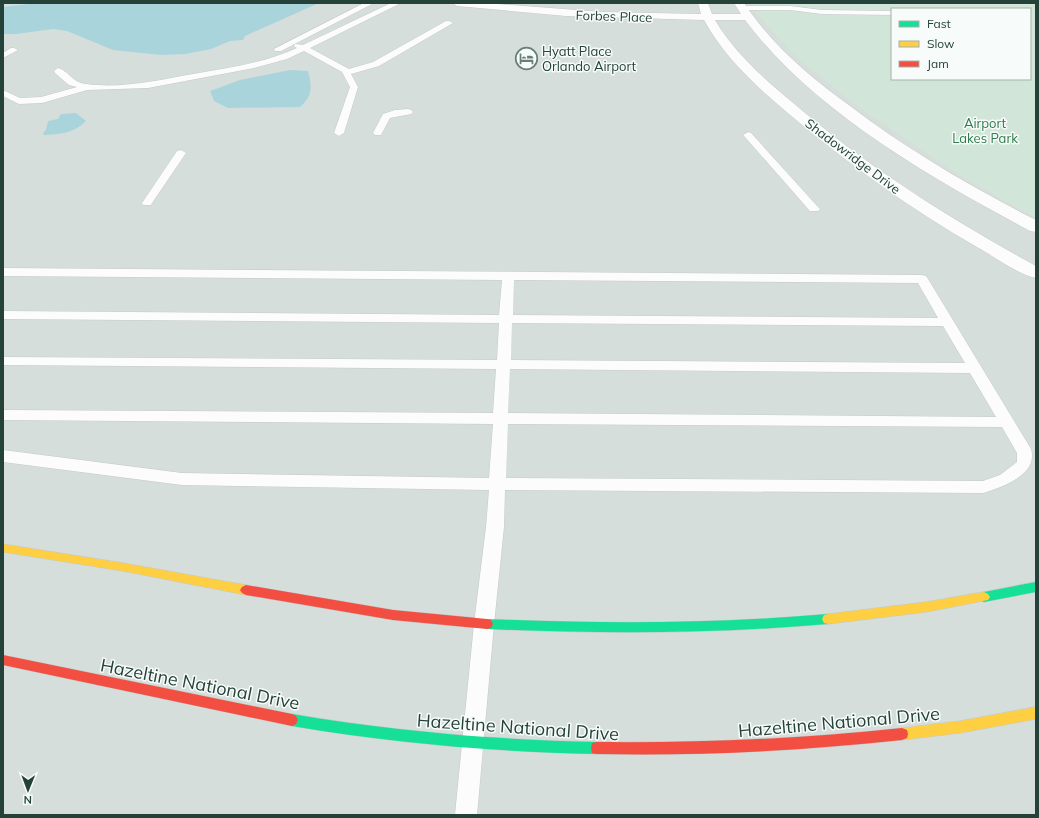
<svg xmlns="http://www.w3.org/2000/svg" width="1039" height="818" font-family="Mulish,sans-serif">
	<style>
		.built { fill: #d6dedb; fill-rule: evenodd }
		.green { fill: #d1e6d8; fill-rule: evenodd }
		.water { fill: #a9d4db }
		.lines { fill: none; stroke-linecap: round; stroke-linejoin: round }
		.lane-casing { stroke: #c5cac8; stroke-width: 1 }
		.street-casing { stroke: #c5cac8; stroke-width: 1 }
		.fast-casing { stroke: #c3cbc8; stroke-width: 1 }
		.slow-casing { stroke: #c3cbc8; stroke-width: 1 }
		.jam-casing { stroke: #c3cbc8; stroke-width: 1 }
		.lane { fill: #fcfcfc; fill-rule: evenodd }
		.street { fill: #fcfcfc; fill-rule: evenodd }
		.fast { fill: #16e098; fill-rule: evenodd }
		.slow { fill: #ffcf43; fill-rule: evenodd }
		.jam { fill: #f24e42; fill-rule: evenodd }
		.labels { text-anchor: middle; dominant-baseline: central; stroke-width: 3; stroke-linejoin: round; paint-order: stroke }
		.far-street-label { font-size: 13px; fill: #24423a; stroke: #f7fbf9 }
		.far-poi-label { font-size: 13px; fill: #24423a; stroke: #f7fbf9; text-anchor: start }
		.far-park-label { font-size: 13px; fill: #2d7a4b; stroke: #f7fbf9 }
		.near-street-label { font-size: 18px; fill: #24423a; stroke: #f7fbf9 }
	</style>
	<rect width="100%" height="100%" fill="#e8edeb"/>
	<path class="built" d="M3 3H1036V815H3ZM892 9H1030V79H892Z"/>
	<path class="green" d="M751 3H1036V218L959 175 856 105 791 52 756 12ZM892 9H1030V79H892Z"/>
	<g class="water">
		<polygon points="37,3 319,3 245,36 243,40 230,41 211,49 185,54 161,55 113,50 67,31 53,29 16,34 3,34 3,7"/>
		<path d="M290 70 308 71C312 86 313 96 300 107L228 108 214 101 210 91 240 80Z"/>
		<path d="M76 113 86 121C76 132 59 135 44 135L43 133 46 130 48 121 58 119 61 114Z"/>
	</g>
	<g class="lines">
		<defs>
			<g id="lane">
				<polygon points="364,3 374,3 281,51 275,51 274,49"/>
				<path d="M391 3H401L310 48 349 69 373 62 446 21H449L453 23 379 66 351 74 358 87 344 133 339 136 334 133 350 87 342 72 304 51 287 59 254 68 148 88 87 90 42 103 19 104 3 96V92L5 91 20 98 41 97 77 87 69 85 55 73 54 71 58 68C69 71 72 83 87 84 121 89 160 80 193 74 229 68 264 63 297 48L294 46 295 44 303 45Z"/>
				<polygon points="739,6 790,6 822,10 892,11 892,15 822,14 790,10 739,10"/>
				<polygon points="11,48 14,48 18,50 3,58 3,53"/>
				<polygon points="408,109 411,110 413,112 411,114 390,118 381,135 375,135 373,133 383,114 395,110"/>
				<polygon points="748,132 751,133 818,207 820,209 818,211 810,211 745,137 743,135"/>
				<polygon points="181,150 186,153 152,203 151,205 143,205 142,203 177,151"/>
				<path d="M3 268 922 275 926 276 928 279 1031 449C1039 475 1000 488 983 493L505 490 504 527 494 624 477 815H455L474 624 486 527 489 490 182 485 3 462V450L182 473 489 478 493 424 3 420V410L493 413 496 369 3 365V357L497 360 499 323 3 319V311L499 315 502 280 3 276ZM514 280 918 283 938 318 513 315ZM512 323 943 326 965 363 511 360ZM510 369 970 373 996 417 508 413ZM508 424 1002 427 1017 453V462L1000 475 983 481 506 478Z"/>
			</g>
			<path id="street" d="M452 3H485L602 12 701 14 698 3H708L712 14H741L734 3H744C772 45 810 77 850 106 908 150 971 187 1036 220V232L1030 231C931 178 813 111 745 20H715C733 51 765 80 792 102 866 166 950 219 1036 266V278C1017 274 995 257 977 247 911 209 848 164 789 114 758 88 724 57 704 20L566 16 457 6Z"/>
			<g id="fast">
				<polygon points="1036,582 1036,592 984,602 980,600 978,597 980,594 984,592"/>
				<path d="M828 614 832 615 834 619 832 623 828 624C714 634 601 634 487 629L483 628 481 624 483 620 487 619C601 624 714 624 828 614Z"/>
				<path d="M292 714C393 731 494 740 597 742L602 743 603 748 602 753 597 754C494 752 393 743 292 726L288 724 286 720 288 716Z"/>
			</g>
			<g id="slow">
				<polygon points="3,544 123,563 246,585 250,587 252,590 250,593 246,595 123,571 3,552"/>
				<polygon points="984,592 988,594 990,597 988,600 926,612 828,624 824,623 822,619 824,615 828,614 926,602"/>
				<polygon points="1036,707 1036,719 960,733 902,740 897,738 896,734 897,730 902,728 960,721"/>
			</g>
			<g id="jam">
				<polygon points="246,585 393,610 487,619 491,620 493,624 491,628 487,629 393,620 246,595 242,593 240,590 242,587"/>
				<polygon points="3,655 292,714 296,716 298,720 296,724 292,726 3,665"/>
				<path d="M902 728 907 730 908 734 907 738 902 740C800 751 699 756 597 754L592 753 591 748 592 743 597 742C699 743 800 739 902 728Z"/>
			</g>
		</defs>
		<use href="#lane" class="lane-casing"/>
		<use href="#street" class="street-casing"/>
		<use href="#fast" class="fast-casing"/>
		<use href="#slow" class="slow-casing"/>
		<use href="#jam" class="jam-casing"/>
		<use href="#lane" class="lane"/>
		<use href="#street" class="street"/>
		<use href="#fast" class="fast"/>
		<use href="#slow" class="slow"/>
		<use href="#jam" class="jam"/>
	</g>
	<defs>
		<symbol id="hotel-ring" viewBox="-11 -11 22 22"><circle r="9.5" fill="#f7fbf9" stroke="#697e78" stroke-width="1.5"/><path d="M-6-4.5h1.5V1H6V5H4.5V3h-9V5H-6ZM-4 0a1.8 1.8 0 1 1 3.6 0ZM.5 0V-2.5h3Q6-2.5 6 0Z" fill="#697e78"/></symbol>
	</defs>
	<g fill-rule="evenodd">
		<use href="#hotel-ring" x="514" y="46" width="25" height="25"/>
	</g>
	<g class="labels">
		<g class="far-street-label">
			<text transform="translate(614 16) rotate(2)">Forbes Place</text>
			<text transform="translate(853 156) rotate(37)">Shadowridge Drive</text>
		</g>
		<g class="far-poi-label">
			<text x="542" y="51">Hyatt Place<tspan x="542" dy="15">Orlando Airport</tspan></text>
		</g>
		<g class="far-park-label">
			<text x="985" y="123">Airport<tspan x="985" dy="15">Lakes Park</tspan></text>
		</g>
		<g class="near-street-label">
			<text transform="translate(200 684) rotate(11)">Hazeltine National Drive</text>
			<text transform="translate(839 722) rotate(-5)">Hazeltine National Drive</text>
			<text transform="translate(518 727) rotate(4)">Hazeltine National Drive</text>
		</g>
	</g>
	<rect width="1039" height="818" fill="none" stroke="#24423a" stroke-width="8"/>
	<rect x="891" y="8" width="140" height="72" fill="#f7fbf9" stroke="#a3b1ad"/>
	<rect x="899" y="21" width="20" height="6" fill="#16e098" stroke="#a3b1ad"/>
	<text x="927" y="28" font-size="12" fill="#24423a">Fast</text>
	<rect x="899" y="41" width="20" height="6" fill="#ffcf43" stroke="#a3b1ad"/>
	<text x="927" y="48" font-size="12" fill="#24423a">Slow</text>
	<rect x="899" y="61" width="20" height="6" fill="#f24e42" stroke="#a3b1ad"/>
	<text x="927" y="68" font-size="12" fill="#24423a">Jam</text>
	<g transform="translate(28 790) rotate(181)" stroke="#f7fbf9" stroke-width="3" paint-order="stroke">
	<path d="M0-3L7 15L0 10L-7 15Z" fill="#24423a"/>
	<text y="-6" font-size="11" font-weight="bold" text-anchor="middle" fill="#24423a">N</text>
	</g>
</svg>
